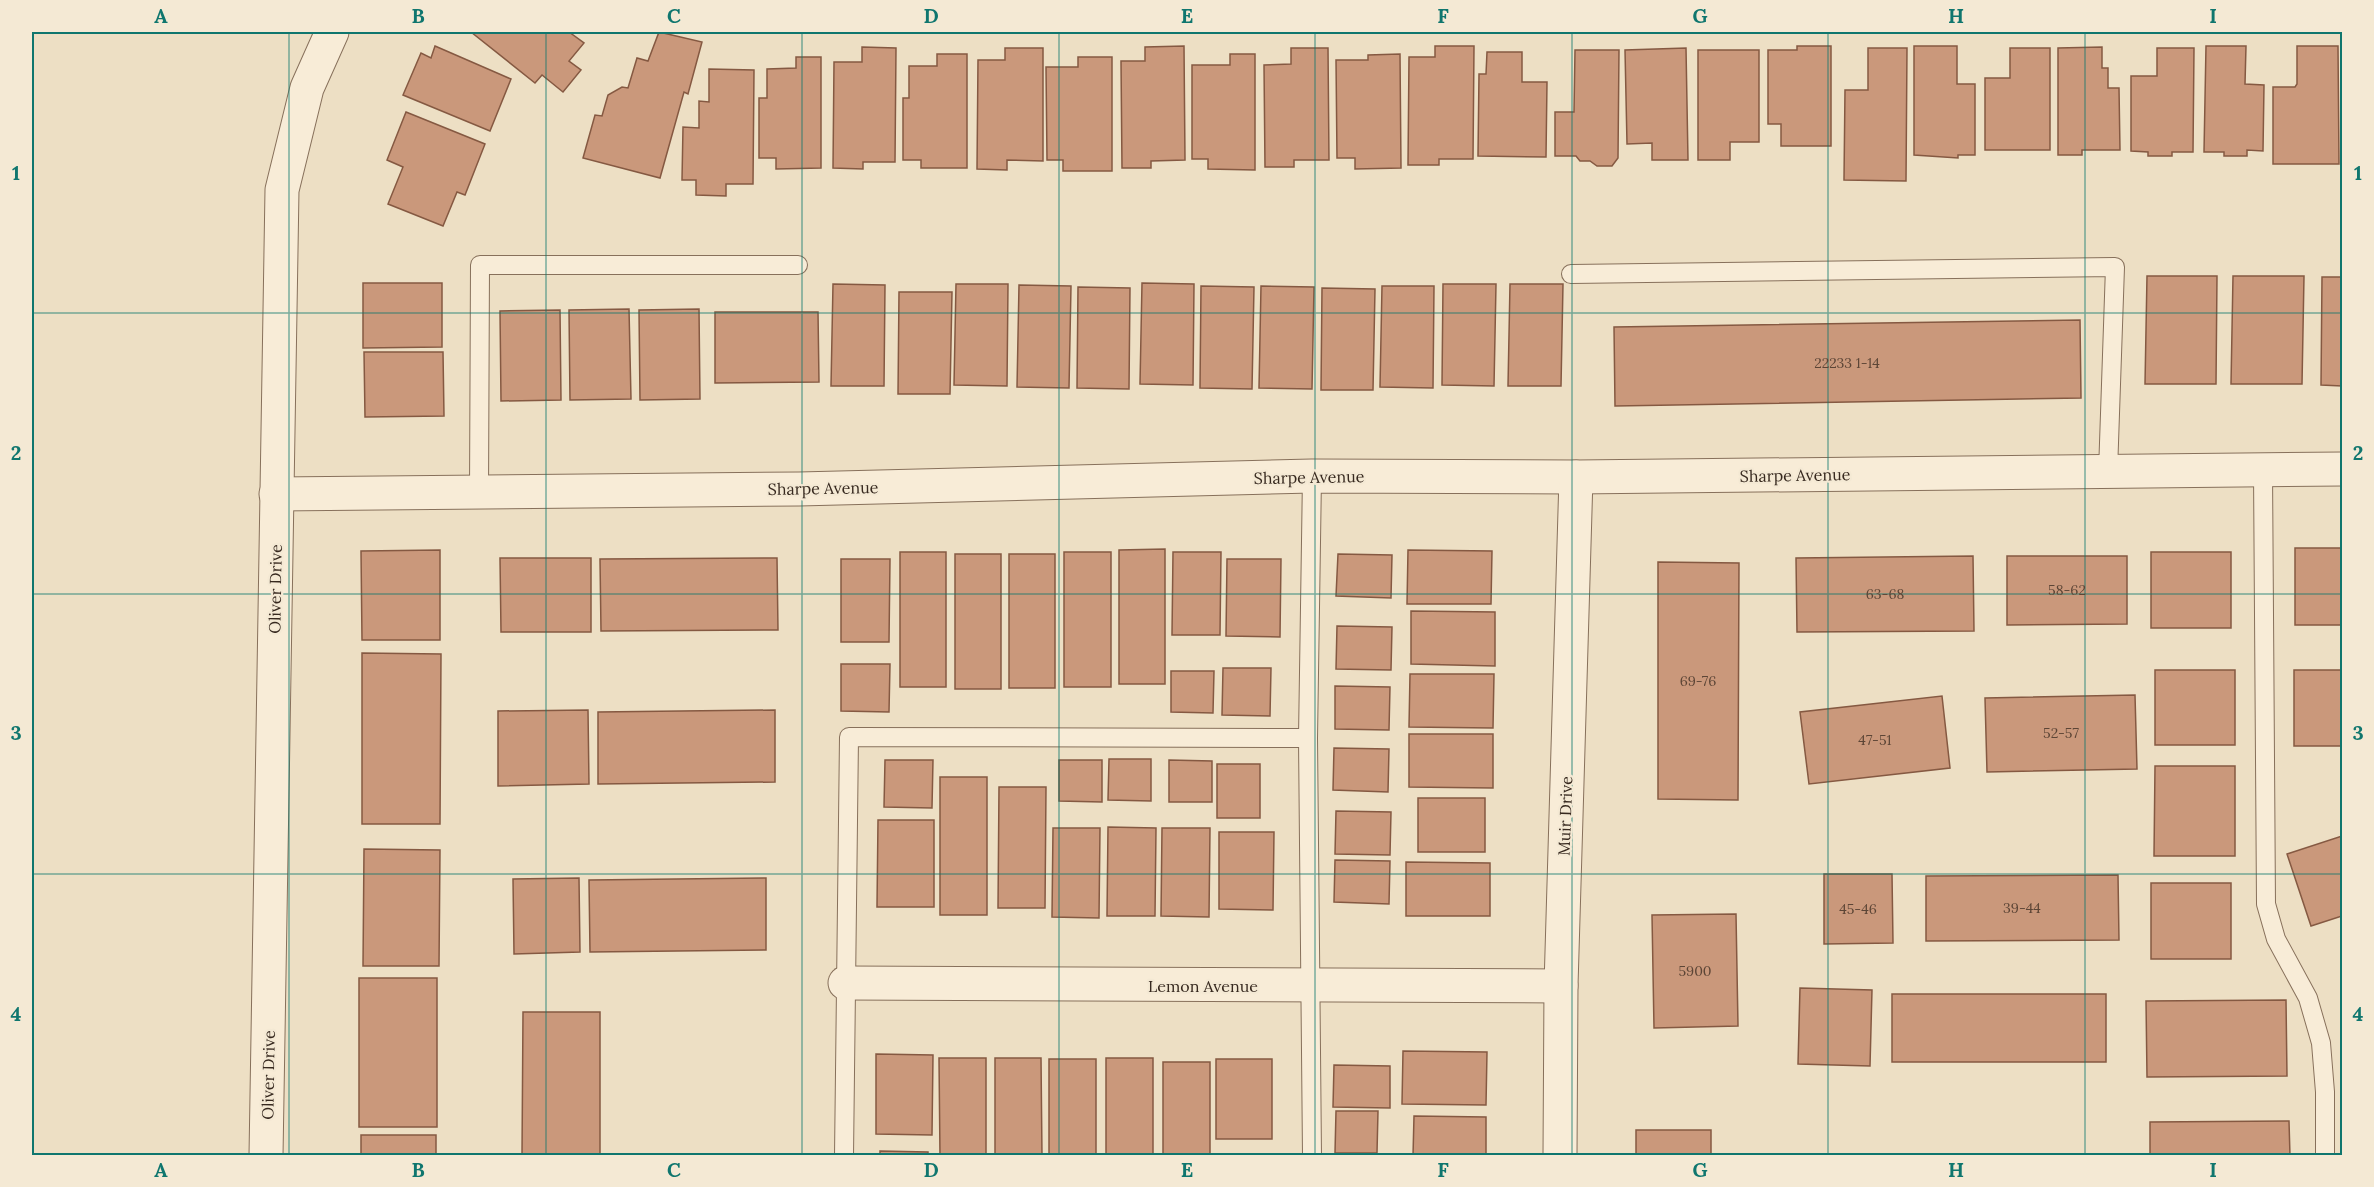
<svg xmlns="http://www.w3.org/2000/svg" width="2374" height="1187" font-family="Lora,serif">
	<style>
		.building { fill: #ca987b; stroke: #855942; stroke-width: 1.5 }
		.lines { fill: none; stroke-linecap: round; stroke-linejoin: round }
		.service-casing { stroke: #87705b; stroke-width: 20 }
		.minor-casing { stroke: #87705b; stroke-width: 35 }
		.service { stroke: #f8ecd7; stroke-width: 18 }
		.minor { stroke: #f8ecd7; stroke-width: 33 }
		.grid { fill: none; stroke: #0f766e; stroke-width: 1.5; stroke-opacity: 0.55 }
		.labels { text-anchor: middle; dominant-baseline: central; stroke-width: 4.5; stroke-linejoin: round; paint-order: stroke }
		.number-label { font-size: 14px; fill: #5c4536 }
		.street-label { font-size: 16px; fill: #37291f; stroke: #f4e9d4 }
		.neatline { fill: none; stroke: #0f766e; stroke-width: 2 }
		.grid-label { font-size: 20px; text-anchor: middle; font-weight: bold; fill: #0f766e }
	</style>
	<rect width="100%" height="100%" fill="#eddfc4"/>
	<g class="building">
		<polygon points="471,32 569,32 584,43 569,61 581,70 563,92 542,75 535,83"/>
		<polygon points="659,32 702,42 688,94 684,92 660,178 583,158 595,115 602,116 608,95 622,87 628,88 637,58 648,61"/>
		<polygon points="435,46 511,79 490,131 403,95 421,53 431,58"/>
		<polygon points="1184,46 1185,160 1151,161 1151,168 1122,168 1121,61 1145,61 1145,47"/>
		<polygon points="1435,46 1474,46 1473,159 1439,159 1439,165 1408,165 1409,57 1435,57"/>
		<polygon points="1797,46 1831,46 1831,146 1781,146 1781,124 1768,124 1768,50 1797,50"/>
		<polygon points="1914,46 1957,46 1957,84 1975,84 1975,155 1958,155 1958,158 1914,155"/>
		<polygon points="2206,46 2246,46 2245,84 2264,85 2263,151 2247,150 2247,156 2224,156 2224,152 2204,152"/>
		<polygon points="2297,46 2338,46 2339,164 2273,164 2273,87 2295,87 2297,84"/>
		<polygon points="862,47 896,48 895,162 863,162 863,169 833,168 834,62 862,62"/>
		<polygon points="2102,47 2102,68 2108,68 2108,88 2119,88 2120,150 2082,150 2082,155 2058,155 2058,48"/>
		<polygon points="1005,48 1043,48 1043,161 1007,160 1007,170 977,169 978,60 1005,60"/>
		<polygon points="1291,48 1328,48 1329,160 1294,160 1294,167 1265,167 1264,65 1291,64"/>
		<polygon points="1686,48 1688,160 1652,160 1652,143 1627,144 1625,50"/>
		<polygon points="1868,48 1907,48 1906,181 1844,180 1845,90 1868,90"/>
		<polygon points="2010,48 2050,48 2050,150 1985,150 1985,78 2010,78"/>
		<polygon points="2157,48 2194,48 2193,152 2172,152 2172,156 2148,156 2148,152 2131,151 2131,76 2157,76"/>
		<polygon points="1575,50 1619,50 1618,158 1612,166 1597,166 1590,161 1580,161 1576,156 1555,156 1555,112 1574,112"/>
		<polygon points="1698,50 1759,50 1759,142 1730,142 1730,160 1698,160"/>
		<polygon points="1487,52 1522,52 1522,82 1547,82 1546,157 1478,156 1479,74 1486,74"/>
		<polygon points="937,54 967,54 967,168 921,168 921,160 903,160 903,98 909,98 909,66 937,66"/>
		<polygon points="1230,54 1255,54 1255,170 1208,169 1208,159 1192,159 1192,65 1230,65"/>
		<polygon points="1400,54 1401,168 1355,169 1355,158 1337,158 1336,60 1368,60 1368,55"/>
		<polygon points="796,57 821,57 821,168 776,169 776,158 759,158 759,98 767,98 767,69 796,68"/>
		<polygon points="1078,57 1112,57 1112,171 1063,171 1063,160 1047,160 1046,67 1078,67"/>
		<polygon points="709,69 754,70 753,184 726,184 726,196 696,195 696,180 682,180 683,127 699,128 699,101 709,102"/>
		<polygon points="406,112 485,144 465,195 457,192 443,226 388,204 403,167 387,160"/>
		<polygon points="2147,276 2217,276 2216,384 2145,384"/>
		<polygon points="2233,276 2304,276 2302,384 2231,384"/>
		<polygon points="2322,277 2342,277 2342,386 2321,385"/>
		<polygon points="363,283 442,283 442,347 363,348"/>
		<polygon points="1142,283 1194,284 1193,385 1140,384"/>
		<polygon points="833,284 885,285 884,386 831,386"/>
		<polygon points="956,284 1008,284 1007,386 954,385"/>
		<polygon points="1443,284 1496,284 1494,386 1442,385"/>
		<polygon points="1510,284 1563,284 1561,386 1508,386"/>
		<polygon points="1019,285 1071,286 1069,388 1017,387"/>
		<polygon points="1201,286 1254,287 1252,389 1200,388"/>
		<polygon points="1261,286 1314,287 1312,389 1259,388"/>
		<polygon points="1382,286 1434,286 1433,388 1380,387"/>
		<polygon points="1078,287 1130,288 1129,389 1077,388"/>
		<polygon points="1322,288 1375,289 1373,390 1321,390"/>
		<polygon points="899,292 952,292 950,394 898,394"/>
		<polygon points="629,309 631,399 570,400 569,310"/>
		<polygon points="699,309 700,399 640,400 639,310"/>
		<polygon points="560,310 561,400 501,401 500,311"/>
		<polygon points="715,312 818,312 819,382 715,383"/>
		<polygon points="2080,320 2081,398 1615,406 1614,327"/>
		<polygon points="364,352 443,352 444,416 365,417"/>
		<rect x="2295" y="548" width="47" height="77"/>
		<polygon points="1165,549 1165,684 1119,684 1119,550"/>
		<polygon points="440,550 440,640 362,640 361,551"/>
		<polygon points="1408,550 1492,551 1491,604 1407,604"/>
		<rect x="900" y="552" width="46" height="135"/>
		<rect x="1064" y="552" width="47" height="135"/>
		<polygon points="1173,552 1221,552 1220,635 1172,635"/>
		<rect x="2151" y="552" width="80" height="76"/>
		<rect x="955" y="554" width="46" height="135"/>
		<rect x="1009" y="554" width="46" height="134"/>
		<polygon points="1338,554 1392,555 1391,598 1336,596"/>
		<polygon points="1973,556 1974,631 1797,632 1796,558"/>
		<polygon points="2007,556 2127,556 2127,624 2007,625"/>
		<polygon points="500,558 591,558 591,632 501,632"/>
		<polygon points="777,558 778,630 601,631 600,559"/>
		<polygon points="841,559 890,559 889,642 841,642"/>
		<polygon points="1227,559 1281,559 1280,637 1226,636"/>
		<polygon points="1658,562 1739,563 1738,800 1658,799"/>
		<polygon points="1411,611 1495,612 1495,666 1411,664"/>
		<polygon points="1337,626 1392,627 1391,670 1336,669"/>
		<polygon points="362,653 441,654 440,824 362,824"/>
		<polygon points="841,664 890,664 889,712 841,711"/>
		<polygon points="1223,668 1271,668 1270,716 1222,715"/>
		<rect x="2155" y="670" width="80" height="75"/>
		<rect x="2294" y="670" width="48" height="76"/>
		<polygon points="1171,671 1214,671 1213,713 1171,712"/>
		<polygon points="1410,674 1494,674 1493,728 1409,727"/>
		<polygon points="1335,686 1390,687 1389,730 1335,729"/>
		<polygon points="2135,695 2137,769 1987,772 1985,698"/>
		<polygon points="1942,696 1950,768 1809,784 1800,712"/>
		<polygon points="588,710 589,784 498,786 498,711"/>
		<polygon points="775,710 775,782 598,784 598,712"/>
		<polygon points="1409,734 1493,734 1493,788 1409,787"/>
		<polygon points="1334,748 1389,749 1388,792 1333,790"/>
		<polygon points="1109,759 1151,759 1151,801 1108,800"/>
		<polygon points="885,760 933,760 932,808 884,807"/>
		<polygon points="1059,760 1102,760 1102,802 1059,801"/>
		<polygon points="1169,760 1212,761 1212,802 1169,802"/>
		<rect x="1217" y="764" width="43" height="54"/>
		<polygon points="2155,766 2235,766 2235,856 2154,856"/>
		<rect x="940" y="777" width="47" height="138"/>
		<polygon points="999,787 1046,787 1045,908 998,908"/>
		<rect x="1418" y="798" width="67" height="54"/>
		<polygon points="1336,811 1391,812 1390,855 1335,854"/>
		<polygon points="878,820 934,820 934,907 877,907"/>
		<polygon points="1108,827 1156,828 1155,916 1107,916"/>
		<polygon points="1053,828 1100,828 1099,918 1052,917"/>
		<polygon points="1162,828 1210,828 1209,917 1161,916"/>
		<polygon points="1219,832 1274,832 1273,910 1219,909"/>
		<polygon points="2342,836 2342,916 2311,926 2287,854"/>
		<polygon points="364,849 440,850 439,966 363,966"/>
		<polygon points="1335,860 1390,861 1389,904 1334,902"/>
		<polygon points="1406,862 1490,863 1490,916 1406,916"/>
		<polygon points="1824,874 1892,874 1893,943 1824,944"/>
		<polygon points="2118,875 2119,940 1926,941 1926,876"/>
		<polygon points="579,878 580,952 514,954 513,879"/>
		<polygon points="766,878 766,950 590,952 589,880"/>
		<rect x="2151" y="883" width="80" height="76"/>
		<polygon points="1736,914 1738,1026 1654,1028 1652,915"/>
		<rect x="359" y="978" width="78" height="149"/>
		<polygon points="1800,988 1872,990 1870,1066 1798,1064"/>
		<rect x="1892" y="994" width="214" height="68"/>
		<polygon points="2286,1000 2287,1076 2147,1077 2146,1001"/>
		<polygon points="523,1012 600,1012 600,1156 522,1156"/>
		<polygon points="1403,1051 1487,1052 1486,1105 1402,1104"/>
		<polygon points="876,1054 933,1055 932,1135 876,1134"/>
		<polygon points="939,1058 986,1058 986,1156 940,1156"/>
		<polygon points="995,1058 1041,1058 1042,1156 995,1156"/>
		<rect x="1106" y="1058" width="47" height="98"/>
		<rect x="1049" y="1059" width="47" height="97"/>
		<rect x="1216" y="1059" width="56" height="80"/>
		<rect x="1163" y="1062" width="47" height="94"/>
		<polygon points="1334,1065 1390,1066 1390,1108 1333,1107"/>
		<polygon points="1336,1111 1378,1111 1377,1153 1335,1153"/>
		<polygon points="1414,1116 1486,1117 1486,1156 1413,1156"/>
		<polygon points="2289,1121 2290,1156 2150,1156 2150,1122"/>
		<rect x="1636" y="1130" width="75" height="26"/>
		<rect x="361" y="1135" width="75" height="21"/>
		<polygon points="880,1151 928,1152 928,1156 880,1156"/>
		<rect x="1218" y="1154" width="48" height="2"/>
	</g>
	<g class="lines">
		<defs>
			<g id="service">
				<polyline points="1571,274 2115,267 2108,472"/>
				<polyline points="2263,470 2266,904 2276,939 2308,998 2321,1043 2325,1092 2325,1156"/>
				<polyline points="1312,476 1308,738 1312,1156"/>
				<polyline points="479,492 480,265 798,265"/>
				<polyline points="844,1156 849,737 1308,738"/>
			</g>
			<g id="minor">
				<polyline points="276,494 799,489 1312,476 1576,477 2342,469"/>
				<polyline points="845,983 1561,986"/>
				<polyline points="266,1156 282,190 307,88 332,32"/>
				<polyline points="1560,1156 1561,986 1576,477"/>
			</g>
		</defs>
		<use href="#service" class="service-casing"/>
		<use href="#minor" class="minor-casing"/>
		<use href="#service" class="service"/>
		<use href="#minor" class="minor"/>
	</g>
	<path class="grid" d="M289 32V1156M546 32V1156M802 32V1156M1059 32V1156M1315 32V1156M1572 32V1156M1828 32V1156M2085 32V1156M32 313H2342M32 594H2342M32 874H2342"/>
	<g class="labels">
		<g class="number-label">
			<text x="1847" y="363">22233 1-14</text>
			<text x="2067" y="590">58-62</text>
			<text x="1885" y="594">63-68</text>
			<text x="1698" y="681">69-76</text>
			<text x="2061" y="733">52-57</text>
			<text x="1875" y="740">47-51</text>
			<text x="2022" y="908">39-44</text>
			<text x="1858" y="909">45-46</text>
			<text x="1695" y="971">5900</text>
		</g>
		<g class="street-label">
			<text transform="translate(1795 475) rotate(-1)">Sharpe Avenue</text>
			<text transform="translate(1309 477) rotate(-1)">Sharpe Avenue</text>
			<text transform="translate(823 488) rotate(-1)">Sharpe Avenue</text>
			<text transform="translate(275 589) rotate(-89)">Oliver Drive</text>
			<text transform="translate(1565 816) rotate(-88)">Muir Drive</text>
			<text x="1203" y="986">Lemon Avenue</text>
			<text transform="translate(268 1075) rotate(-89)">Oliver Drive</text>
		</g>
	</g>
	<rect width="2374" height="1187" fill="none" stroke="#f4e9d4" stroke-width="66"/>
	<rect x="33" y="33" width="2308" height="1121" class="neatline"/>
	<g class="grid-label">
		<text x="161" y="23">A</text>
		<text x="418" y="23">B</text>
		<text x="674" y="23">C</text>
		<text x="931" y="23">D</text>
		<text x="1187" y="23">E</text>
		<text x="1443" y="23">F</text>
		<text x="1700" y="23">G</text>
		<text x="1956" y="23">H</text>
		<text x="2213" y="23">I</text>
		<text x="16" y="180">1</text>
		<text x="2358" y="180">1</text>
		<text x="16" y="460">2</text>
		<text x="2358" y="460">2</text>
		<text x="16" y="740">3</text>
		<text x="2358" y="740">3</text>
		<text x="16" y="1021">4</text>
		<text x="2358" y="1021">4</text>
		<text x="161" y="1177">A</text>
		<text x="418" y="1177">B</text>
		<text x="674" y="1177">C</text>
		<text x="931" y="1177">D</text>
		<text x="1187" y="1177">E</text>
		<text x="1443" y="1177">F</text>
		<text x="1700" y="1177">G</text>
		<text x="1956" y="1177">H</text>
		<text x="2213" y="1177">I</text>
	</g>
</svg>
